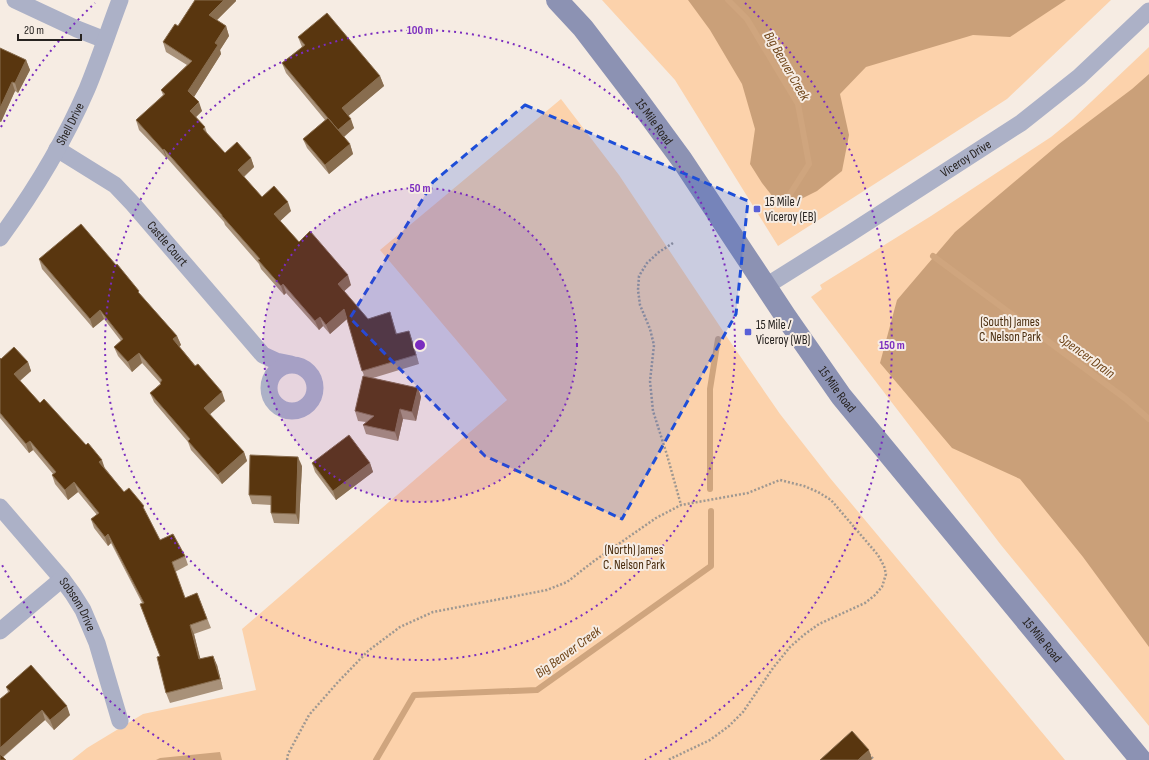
<svg xmlns="http://www.w3.org/2000/svg" width="1149" height="760" font-family="'Sofia Sans Condensed',sans-serif">
	<style>
		.green { fill: #fcd2ab }
		.forest { fill: #caa079 }
		.water { fill: #cfa57e }
		.lines { fill: none; stroke-linecap: round; stroke-linejoin: round }
		.stream { stroke: #cfa57e; stroke-width: 6 }
		.path { stroke: #9f9891; stroke-width: 2.5; stroke-dasharray: 2 2; stroke-linecap: butt }
		.minor { stroke: #acb1c7; stroke-width: 17 }
		.secondary { stroke: #8c92b3; stroke-width: 22 }
		.wall { fill: #a89179 }
		.shaded-wall { fill: #886d4f }
		.building { fill: #59360f; stroke: #886d4f }
		.marked { fill: #1d4ed8; fill-opacity: 0.2; stroke: #1d4ed8; stroke-width: 3; stroke-dasharray: 8 5; stroke-linejoin: round }
		.ring { fill: none; stroke: #7b2cbf; stroke-width: 2; stroke-dasharray: 2 4 }
		.poi-dot { fill: #5860d7; stroke: #f6ece3; stroke-width: 1.5 }
		.labels { text-anchor: middle; dominant-baseline: central; stroke-width: 4; stroke-linejoin: round; paint-order: stroke }
		.street-label { font-size: 13px; fill: #272320; stroke: #f6ece3 }
		.poi-label { font-size: 13px; fill: #272320; stroke: #f6ece3; text-anchor: start }
		.park-label { font-size: 13px; fill: #492c0d; stroke: #f6ece3 }
		.water-label { font-size: 14px; font-style: italic; fill: #6f4519; stroke: #f6ece3 }
		.centre { fill: #7b2cbf; stroke: #f6ece3; stroke-width: 2 }
		.ring-label { font-size: 12px; text-anchor: middle; font-weight: bold; fill: #7b2cbf; stroke: #f6ece3; stroke-width: 4; stroke-linejoin: round; paint-order: stroke }
	</style>
	<rect width="100%" height="100%" fill="#f6ece3"/>
	<g class="green">
		<polygon points="602,0 1111,0 1007,99 778,246 675,80"/>
		<polygon points="1149,47 1149,726 1001,545 811,297 822,289 820,285 931,216 1051,137 1073,119"/>
		<polygon points="561,99 619,175 729,340 780,414 830,478 1065,760 72,760 87,748 143,714 256,690 242,629 507,400 380,250"/>
	</g>
	<g class="forest">
		<polygon points="688,0 1066,0 1010,37 973,35 866,67 840,94 849,135 842,171 817,191 795,202 773,197 762,183 750,164 755,129 742,84 710,30"/>
		<polygon points="1149,74 1149,647 1083,557 1020,479 952,448 880,363 897,300 955,232 1059,144 1132,89"/>
	</g>
	<polygon class="water" points="220,752 222,760 156,760 160,758"/>
	<g class="lines">
		<g class="stream">
			<polyline points="728,0 747,19 798,104 809,164 790,194"/>
			<polyline points="933,256 1126,399 1149,419"/>
			<polyline points="710,489 710,389 718,339"/>
			<polyline points="376,760 414,695 537,690 711,566 711,511"/>
		</g>
		<g class="path">
			<polyline points="673,243 659,252 647,263 639,276 638,290 640,305 650,329 654,345 650,381 653,411 667,455 681,505"/>
			<polyline points="869,754 874,760"/>
			<polyline points="287,760 288,754 309,715 338,682 368,651 400,627 433,612 547,590 567,582 594,561 656,518 681,505 748,493 780,480 804,486 818,492 831,500 878,555 884,566 886,574 882,587 874,596 865,603 819,624 805,634 790,647 773,668 743,712 729,726 710,740 668,760"/>
		</g>
		<g class="minor">
			<polyline points="15,0 77,29 105,40"/>
			<path id="s1" d="M57 149 115 185 133 204 263 355 276 361 291 364"/>
			<path id="s2" d="M0 238C33 193 65 140 87 89 99 60 109 29 120 0"/>
			<path id="s3" d="M766 286 849 234 1021 123 1079 77 1149 11"/>
			<circle cx="292" cy="388" r="23"/>
			<path id="s4" d="M0 507 62 579 73 594 83 610 97 643 120 721"/>
			<polyline points="0,631 62,579"/>
		</g>
		<path class="secondary" id="s5" d="M557 0 583 28 635 96 682 160 786 317 841 396 1141 760"/>
	</g>
	<g class="wall">
		<polygon points="195,0 236,0 236,1 217,20 226,26 229,36 220,50 221,54 194,97 202,111 196,117 205,127 207,133 225,153 251,158 254,167 244,177 262,197 291,211 280,221 299,242 351,285 344,291 368,319 390,312 397,334 409,331 419,364 373,378 418,388 421,397 416,421 403,419 398,441 366,434 363,425 366,422 358,421 355,411 364,376 347,319 330,334 323,326 319,330 286,293 284,295 261,269 259,264 225,225 224,222 167,158 167,159 139,130 136,120 163,95 161,90 187,65 166,52 163,42 178,26"/>
		<polygon points="298,37 380,76 384,86 348,116 354,128 344,137 350,144 353,154 329,174 307,148 303,139 325,120 286,73 282,63 302,47"/>
		<polygon points="0,48 26,60 30,70 18,93 15,91 1,122 0,122"/>
		<polygon points="39,259 140,294 177,336 181,345 179,346 225,401 210,414 244,452 247,461 222,484 191,450 188,442 154,402 150,393 160,384 160,383 142,363 132,372 118,356 114,347 121,341 104,319 93,328 42,269"/>
		<polygon points="0,358 1,359 28,362 31,371 20,381 40,403 105,468 124,492 147,515 160,540 185,556 188,565 175,572 185,598 197,593 211,628 194,634 200,659 217,665 223,689 170,703 166,693 160,656 142,603 111,543 108,546 94,528 91,519 97,515 78,492 68,500 55,484 52,475 53,474 33,450 29,453 0,418"/>
		<polygon points="312,463 370,463 373,472 336,500 315,472"/>
		<polygon points="302,466 299,524 274,523 271,513 271,505 252,504 249,495"/>
		<polygon points="6,687 70,715 54,730 45,720 0,760 8,692"/>
	</g>
	<g class="shaded-wall">
		<polygon points="224,0 236,0 236,1 212,25 209,15"/>
		<polygon points="226,26 229,36 220,50 221,54 192,100 188,91 215,43"/>
		<polygon points="26,60 30,70 18,93 15,83"/>
		<polygon points="380,76 384,86 346,118 342,108"/>
		<polygon points="12,82 15,91 1,122 0,120 0,108"/>
		<polygon points="199,102 202,111 193,120 190,111"/>
		<polygon points="351,119 354,128 341,139 338,130"/>
		<polygon points="350,144 353,154 329,174 325,165"/>
		<polygon points="164,149 167,158 167,159 163,150"/>
		<polygon points="251,158 254,167 241,179 238,170"/>
		<polygon points="288,202 291,211 278,223 274,214"/>
		<polygon points="348,275 351,285 341,294 338,284"/>
		<polygon points="283,284 286,293 284,295 281,286"/>
		<polygon points="344,309 347,319 330,334 326,325"/>
		<polygon points="100,310 104,319 93,328 90,319"/>
		<polygon points="320,317 323,326 319,330 315,321"/>
		<polygon points="409,331 412,340 419,364 416,355"/>
		<polygon points="177,336 181,345 177,349 173,339"/>
		<polygon points="139,353 142,363 132,372 128,362"/>
		<polygon points="28,362 31,371 17,383 14,374"/>
		<polygon points="418,388 421,397 416,421 412,412"/>
		<polygon points="222,392 225,401 207,417 204,408"/>
		<polygon points="400,409 403,419 398,441 395,432"/>
		<polygon points="30,441 33,450 29,453 26,444"/>
		<polygon points="244,452 247,461 222,484 218,475"/>
		<polygon points="298,457 302,466 299,524 296,514"/>
		<polygon points="102,460 105,469 99,462"/>
		<polygon points="370,463 373,472 336,500 333,491"/>
		<polygon points="74,482 78,492 68,500 65,490"/>
		<polygon points="108,534 111,543 108,546 105,537"/>
		<polygon points="190,625 194,634 203,669 199,659"/>
		<polygon points="213,656 217,665 223,689 220,679"/>
		<polygon points="67,706 70,715 54,730 50,720"/>
		<polygon points="42,710 45,720 0,759 0,748"/>
		<polygon points="869,750 872,759 871,760 858,760"/>
	</g>
	<g class="building">
		<polygon points="195,0 224,0 209,15 226,26 215,43 218,45 188,91 199,102 190,111 205,127 203,129 225,153 237,142 251,158 238,170 262,197 274,186 288,202 274,214 299,242 310,231 348,275 338,284 368,319 390,312 396,334 409,331 416,355 362,371 344,309 326,325 320,317 315,321 283,284 281,286 258,260 260,259 222,216 222,215 164,149 163,150 136,120 165,94 161,90 192,61 163,42 175,24 178,26"/>
		<polygon points="327,13 380,76 342,108 351,119 338,130 282,63 305,45 298,37"/>
		<polygon points="0,48 26,60 15,83 12,82 0,108"/>
		<polygon points="328,118 350,144 325,165 303,139"/>
		<polygon points="81,224 116,265 117,264 139,291 138,292 177,336 173,339 195,366 198,364 222,392 204,408 244,452 218,475 188,441 190,439 150,393 161,384 160,383 162,380 139,353 128,362 114,347 123,339 100,310 90,319 39,259"/>
		<polygon points="14,347 28,362 14,374 40,403 44,399 86,445 88,443 102,460 99,462 124,492 129,488 144,506 143,507 160,540 173,534 185,556 172,562 185,598 197,593 207,619 190,625 199,659 213,656 220,679 166,693 157,657 160,656 140,604 144,603 108,534 105,537 91,519 99,513 74,482 65,490 52,475 56,472 30,441 26,444 0,413 0,358 1,359"/>
		<polygon points="363,376 418,388 412,412 400,409 395,432 363,425 374,416 355,411"/>
		<polygon points="349,435 370,463 333,491 312,463"/>
		<polygon points="250,455 298,457 296,514 271,513 271,496 249,495"/>
		<polygon points="31,665 67,706 50,720 42,710 0,748 0,699 10,691 6,687"/>
		<polygon points="852,731 869,750 858,760 820,760"/>
		<polygon points="0,754 6,760 0,760"/>
	</g>
	<path class="marked" d="M525 105 748 201 736 314 622 519 485 456 350 318 433 182Z"/>
	<circle cx="420" cy="345" r="157" fill="#7b2cbf" fill-opacity=".12"/>
	<g class="ring">
		<circle cx="420" cy="345" r="157"/>
		<circle cx="420" cy="345" r="315"/>
		<path d="M195 760A472 472 0 0 1 1 563M1 127A472 472 0 0 1 95 3M745 3A472 472 0 0 1 645 760"/>
	</g>
	<g class="poi-dot">
		<rect x="753" y="205" width="8" height="8" rx="2"/>
		<rect x="744" y="328" width="8" height="8" rx="2"/>
	</g>
	<g class="labels">
		<g class="street-label">
			<text stroke="none"><textPath href="#s5" startOffset="156">15 Mile Road</textPath></text>
			<text stroke="none"><textPath href="#s2" startOffset="134">Shell Drive</textPath></text>
			<text stroke="none"><textPath href="#s3" startOffset="237">Viceroy Drive</textPath></text>
			<text stroke="none"><textPath href="#s1" startOffset="147">Castle Court</textPath></text>
			<text stroke="none"><textPath href="#s5" startOffset="480">15 Mile Road</textPath></text>
			<text stroke="none"><textPath href="#s4" startOffset="125">Sobsom Drive</textPath></text>
			<text stroke="none"><textPath href="#s5" startOffset="804">15 Mile Road</textPath></text>
		</g>
		<g class="poi-label">
			<text x="765" y="202">15 Mile /<tspan x="765" dy="15">Viceroy (EB)</tspan></text>
			<text x="756" y="325">15 Mile /<tspan x="756" dy="15">Viceroy (WB)</tspan></text>
		</g>
		<g class="park-label">
			<text x="1010" y="322">(South) James<tspan x="1010" dy="15">C. Nelson Park</tspan></text>
			<text x="634" y="550">(North) James<tspan x="634" dy="15">C. Nelson Park</tspan></text>
		</g>
		<g class="water-label">
			<text transform="translate(787 66) rotate(60)">Big Beaver Creek</text>
			<text transform="translate(1087 356) rotate(36)">Spencer Drain</text>
			<text transform="translate(568 652) rotate(-36)">Big Beaver Creek</text>
		</g>
	</g>
	<circle cx="420" cy="345" r="6" class="centre"/>
	<g class="ring-label">
		<text x="420" y="34">100 m</text>
		<text x="420" y="192">50 m</text>
		<text x="892" y="349">150 m</text>
	</g>
	<path d="M18 34v6h63v-6" fill="none" stroke="#272320" stroke-width="2"/>
	<text x="24" y="34" font-size="12" fill="#272320" stroke="#f6ece3" stroke-width="3" paint-order="stroke">20 m</text>
</svg>
